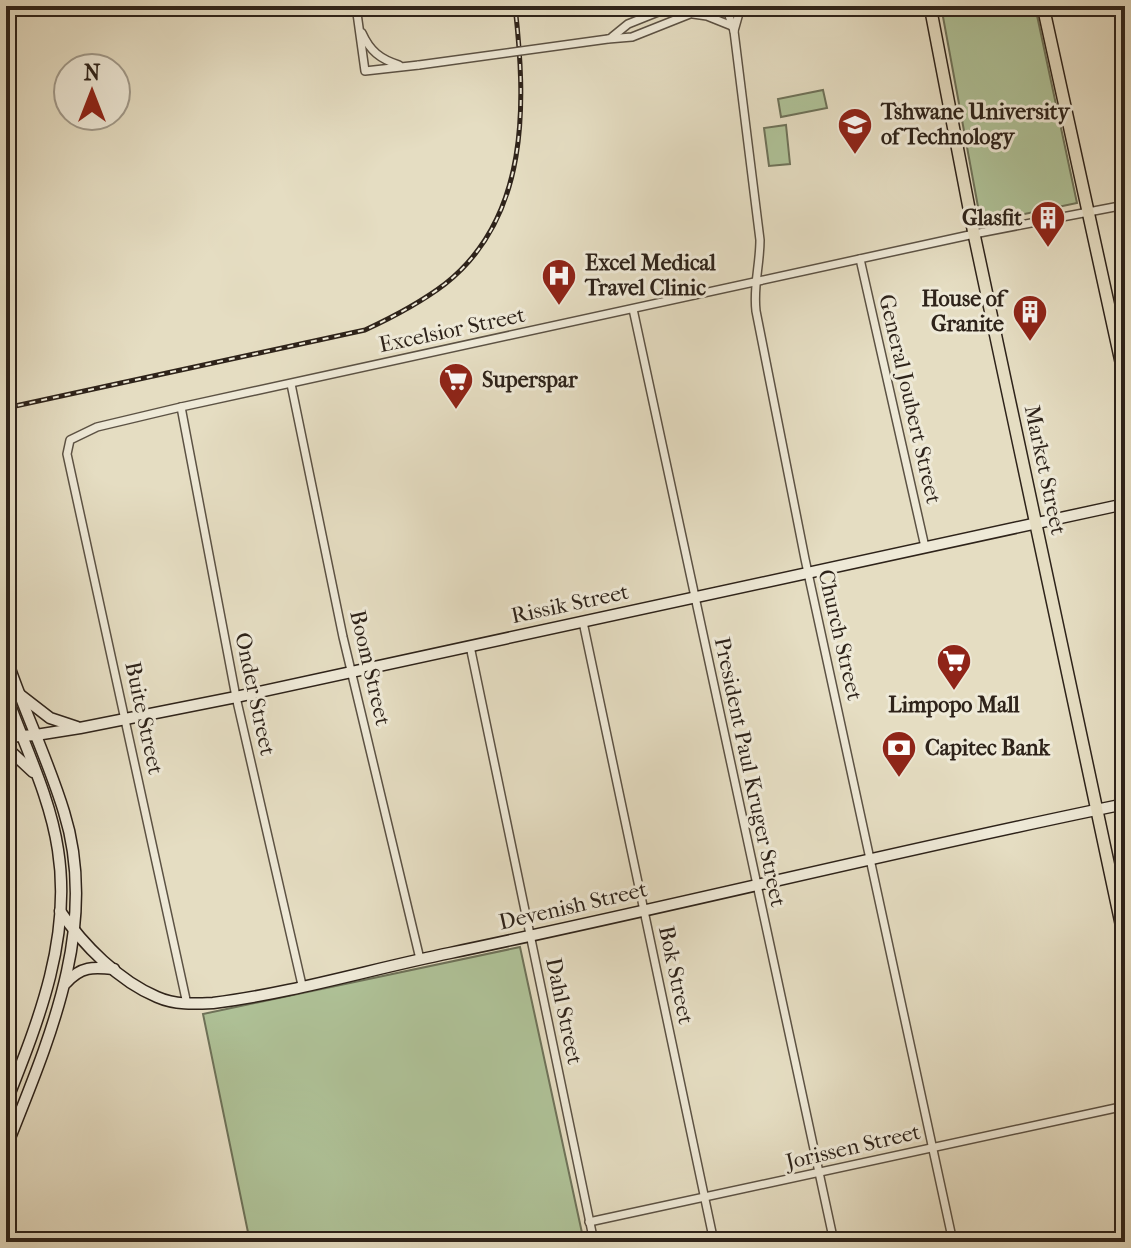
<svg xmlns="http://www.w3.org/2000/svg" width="1131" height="1248" font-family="'IM FELL French Canon',serif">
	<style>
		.green { fill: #afc298; stroke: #6e7259; stroke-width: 2 }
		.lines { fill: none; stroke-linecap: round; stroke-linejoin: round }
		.street-casing { stroke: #5c5244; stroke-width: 10 }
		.secondary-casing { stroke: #2e231a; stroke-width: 13 }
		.primary-casing { stroke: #2e231a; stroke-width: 14 }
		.street { stroke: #eee9d7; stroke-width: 7 }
		.secondary { stroke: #eee9d7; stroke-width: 10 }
		.primary { stroke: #e5ddc2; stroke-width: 11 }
		.rail-casing { stroke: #2e231a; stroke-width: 5 }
		.rail { stroke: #eee9d7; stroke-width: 2; stroke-dasharray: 6; stroke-linecap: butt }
		.street-bridge-casing { stroke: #5c5244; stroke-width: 10; stroke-linecap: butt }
		.street-bridge { stroke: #eee9d7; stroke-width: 7 }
		.labels { text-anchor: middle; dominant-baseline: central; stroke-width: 6; stroke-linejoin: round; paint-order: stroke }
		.poi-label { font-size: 22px; font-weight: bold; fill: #2e231a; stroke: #eee9d7; text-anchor: start }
		.street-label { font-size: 22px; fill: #2e231a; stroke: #eee9d7 }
	</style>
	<rect width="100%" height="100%" fill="#e5ddc2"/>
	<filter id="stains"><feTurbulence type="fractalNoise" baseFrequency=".0025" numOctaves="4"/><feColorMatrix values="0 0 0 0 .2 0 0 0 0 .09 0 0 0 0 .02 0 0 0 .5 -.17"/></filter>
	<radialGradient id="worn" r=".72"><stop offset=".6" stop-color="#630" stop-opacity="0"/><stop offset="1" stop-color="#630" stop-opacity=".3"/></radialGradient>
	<g class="green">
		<polygon points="941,6 1035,6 1077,203 981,223"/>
		<polygon points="823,90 827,108 781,117 778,99"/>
		<polygon points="786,125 790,164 769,166 764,128"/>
		<polygon points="520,947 584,1242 250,1242 203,1014"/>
	</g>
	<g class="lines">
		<defs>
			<g id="street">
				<polyline points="356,6 365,71 419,65"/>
				<path d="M726 6 734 31 760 240C760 265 753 286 756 311L805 559 953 1242"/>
				<polyline points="693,14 707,16 732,26"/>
				<polyline points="734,31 741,6"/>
				<path d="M362 33C370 51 380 59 399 65"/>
				<polyline points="612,37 628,24 673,6"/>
				<polyline points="608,39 632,37 710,6"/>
				<polyline points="860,259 925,547"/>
				<polyline points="633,309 834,1242"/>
				<polyline points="291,384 343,637 420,959"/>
				<polyline points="181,407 236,697 302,985"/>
				<polyline points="583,622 714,1242"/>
				<polyline points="470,646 594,1242"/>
				<polyline points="187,1004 67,454 70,440 97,427 181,407 974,234 1125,205"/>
				<polyline points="589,1222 1125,1106"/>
			</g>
			<g id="secondary">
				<path d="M6 657C23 709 48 759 64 812 100 927 48 1042 6 1148"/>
				<path d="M6 694C24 745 50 796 58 850 72 939 38 1022 6 1103"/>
				<polyline points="19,694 50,718 77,727"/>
				<polyline points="6,737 36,735 80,728 236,697 1125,504"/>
				<polyline points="6,747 33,772"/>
				<path d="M60 911C83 945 119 981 157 997 175 1005 194 1004 213 1003 293 993 371 969 450 953 676 906 899 850 1125 804"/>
				<path d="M66 983C81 966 93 967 114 969"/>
			</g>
			<g id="primary">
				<polyline points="930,6 974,234 1125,942"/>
				<polyline points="1043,6 1125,380"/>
			</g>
		</defs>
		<use href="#street" class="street-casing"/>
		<use href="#secondary" class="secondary-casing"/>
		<use href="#primary" class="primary-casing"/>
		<use href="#street" class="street"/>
		<use href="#secondary" class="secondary"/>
		<use href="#primary" class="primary"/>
		<defs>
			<path id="rail" d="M6 408 365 330C393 317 420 303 445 284 530 217 526 103 515 6"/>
		</defs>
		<use href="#rail" class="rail-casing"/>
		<use href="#rail" class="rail"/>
		<defs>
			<polyline id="street-bridge" points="419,65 608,39"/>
		</defs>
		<use href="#street-bridge" class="street-bridge-casing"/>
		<use href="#street-bridge" class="street-bridge"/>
	</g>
	<defs>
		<symbol id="university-pin" viewBox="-11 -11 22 30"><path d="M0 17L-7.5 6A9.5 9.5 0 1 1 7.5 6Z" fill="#8f2418" stroke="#eee9d7"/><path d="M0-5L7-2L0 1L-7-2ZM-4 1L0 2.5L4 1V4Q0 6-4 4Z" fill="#fff"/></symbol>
		<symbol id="building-pin" viewBox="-11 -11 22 30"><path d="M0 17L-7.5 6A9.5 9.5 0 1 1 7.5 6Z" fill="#8f2418" stroke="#eee9d7"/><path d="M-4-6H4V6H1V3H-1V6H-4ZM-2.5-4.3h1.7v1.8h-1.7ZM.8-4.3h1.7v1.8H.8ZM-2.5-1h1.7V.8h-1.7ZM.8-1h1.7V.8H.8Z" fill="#fff"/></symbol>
		<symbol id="hospital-pin" viewBox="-11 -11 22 30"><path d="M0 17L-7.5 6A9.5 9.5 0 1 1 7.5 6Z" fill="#8f2418" stroke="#eee9d7"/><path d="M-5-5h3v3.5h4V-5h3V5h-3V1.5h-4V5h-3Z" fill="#fff"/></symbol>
		<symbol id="supermarket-pin" viewBox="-11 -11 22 30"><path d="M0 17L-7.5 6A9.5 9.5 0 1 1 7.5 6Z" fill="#8f2418" stroke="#eee9d7"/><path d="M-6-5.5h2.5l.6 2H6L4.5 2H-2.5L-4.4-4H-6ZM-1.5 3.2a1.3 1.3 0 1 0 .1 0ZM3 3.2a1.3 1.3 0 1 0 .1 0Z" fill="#fff"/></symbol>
		<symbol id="bank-pin" viewBox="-11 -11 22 30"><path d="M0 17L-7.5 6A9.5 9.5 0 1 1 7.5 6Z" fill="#8f2418" stroke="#eee9d7"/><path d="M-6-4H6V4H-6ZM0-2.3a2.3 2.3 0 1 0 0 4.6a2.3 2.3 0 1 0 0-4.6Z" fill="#fff"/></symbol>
	</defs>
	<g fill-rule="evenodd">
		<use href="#university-pin" x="835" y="105" width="40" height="54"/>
		<use href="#building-pin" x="1028" y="198" width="40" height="54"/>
		<use href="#hospital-pin" x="539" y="256" width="40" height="54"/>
		<use href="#building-pin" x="1010" y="292" width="40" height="54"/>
		<use href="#supermarket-pin" x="436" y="360" width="40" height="54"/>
		<use href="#supermarket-pin" x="934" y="641" width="40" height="54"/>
		<use href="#bank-pin" x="879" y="728" width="40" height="54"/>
	</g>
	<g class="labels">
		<g class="poi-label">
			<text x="881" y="112">Tshwane University<tspan x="881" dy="25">of Technology</tspan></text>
			<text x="1022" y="218" text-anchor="end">Glasfit</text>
			<text x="585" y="263">Excel Medical<tspan x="585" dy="25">Travel Clinic</tspan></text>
			<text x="1004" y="299" text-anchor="end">House of<tspan x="1004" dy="25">Granite</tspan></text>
			<text x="482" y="380">Superspar</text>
			<text x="954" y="705" text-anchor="middle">Limpopo Mall</text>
			<text x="925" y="748">Capitec Bank</text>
		</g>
		<g class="street-label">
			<text transform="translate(452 330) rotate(-12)">Excelsior Street</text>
			<text transform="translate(910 399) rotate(77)">General Joubert Street</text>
			<text transform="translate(1045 470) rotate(78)">Market Street</text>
			<text transform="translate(570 604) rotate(-12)">Rissik Street</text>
			<text transform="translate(840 635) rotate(77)">Church Street</text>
			<text transform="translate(370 668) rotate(77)">Boom Street</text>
			<text transform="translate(255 694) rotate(78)">Onder Street</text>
			<text transform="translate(144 718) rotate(78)">Buite Street</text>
			<text transform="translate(750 772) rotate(78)">President Paul Kruger Street</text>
			<text transform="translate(573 906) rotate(-13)">Devenish Street</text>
			<text transform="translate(676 975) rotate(78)">Bok Street</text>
			<text transform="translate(564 1011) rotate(78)">Dahl Street</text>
			<text transform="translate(853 1147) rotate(-13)">Jorissen Street</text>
		</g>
	</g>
	<rect width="1131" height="1248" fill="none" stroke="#e5ddc2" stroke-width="32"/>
	<rect x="8" y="8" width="1115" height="1232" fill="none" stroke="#2e231a" stroke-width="4"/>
	<rect x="16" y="16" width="1099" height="1216" fill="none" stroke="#2e231a" stroke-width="2"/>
	<g transform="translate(92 92)"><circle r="38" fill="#eee9d7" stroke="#a19a8b" stroke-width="2"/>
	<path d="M0-6L14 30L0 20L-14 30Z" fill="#8f2418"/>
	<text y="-12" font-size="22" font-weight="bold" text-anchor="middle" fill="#2e231a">N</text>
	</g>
	<rect width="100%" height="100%" filter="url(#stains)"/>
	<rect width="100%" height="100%" fill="url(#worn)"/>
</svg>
